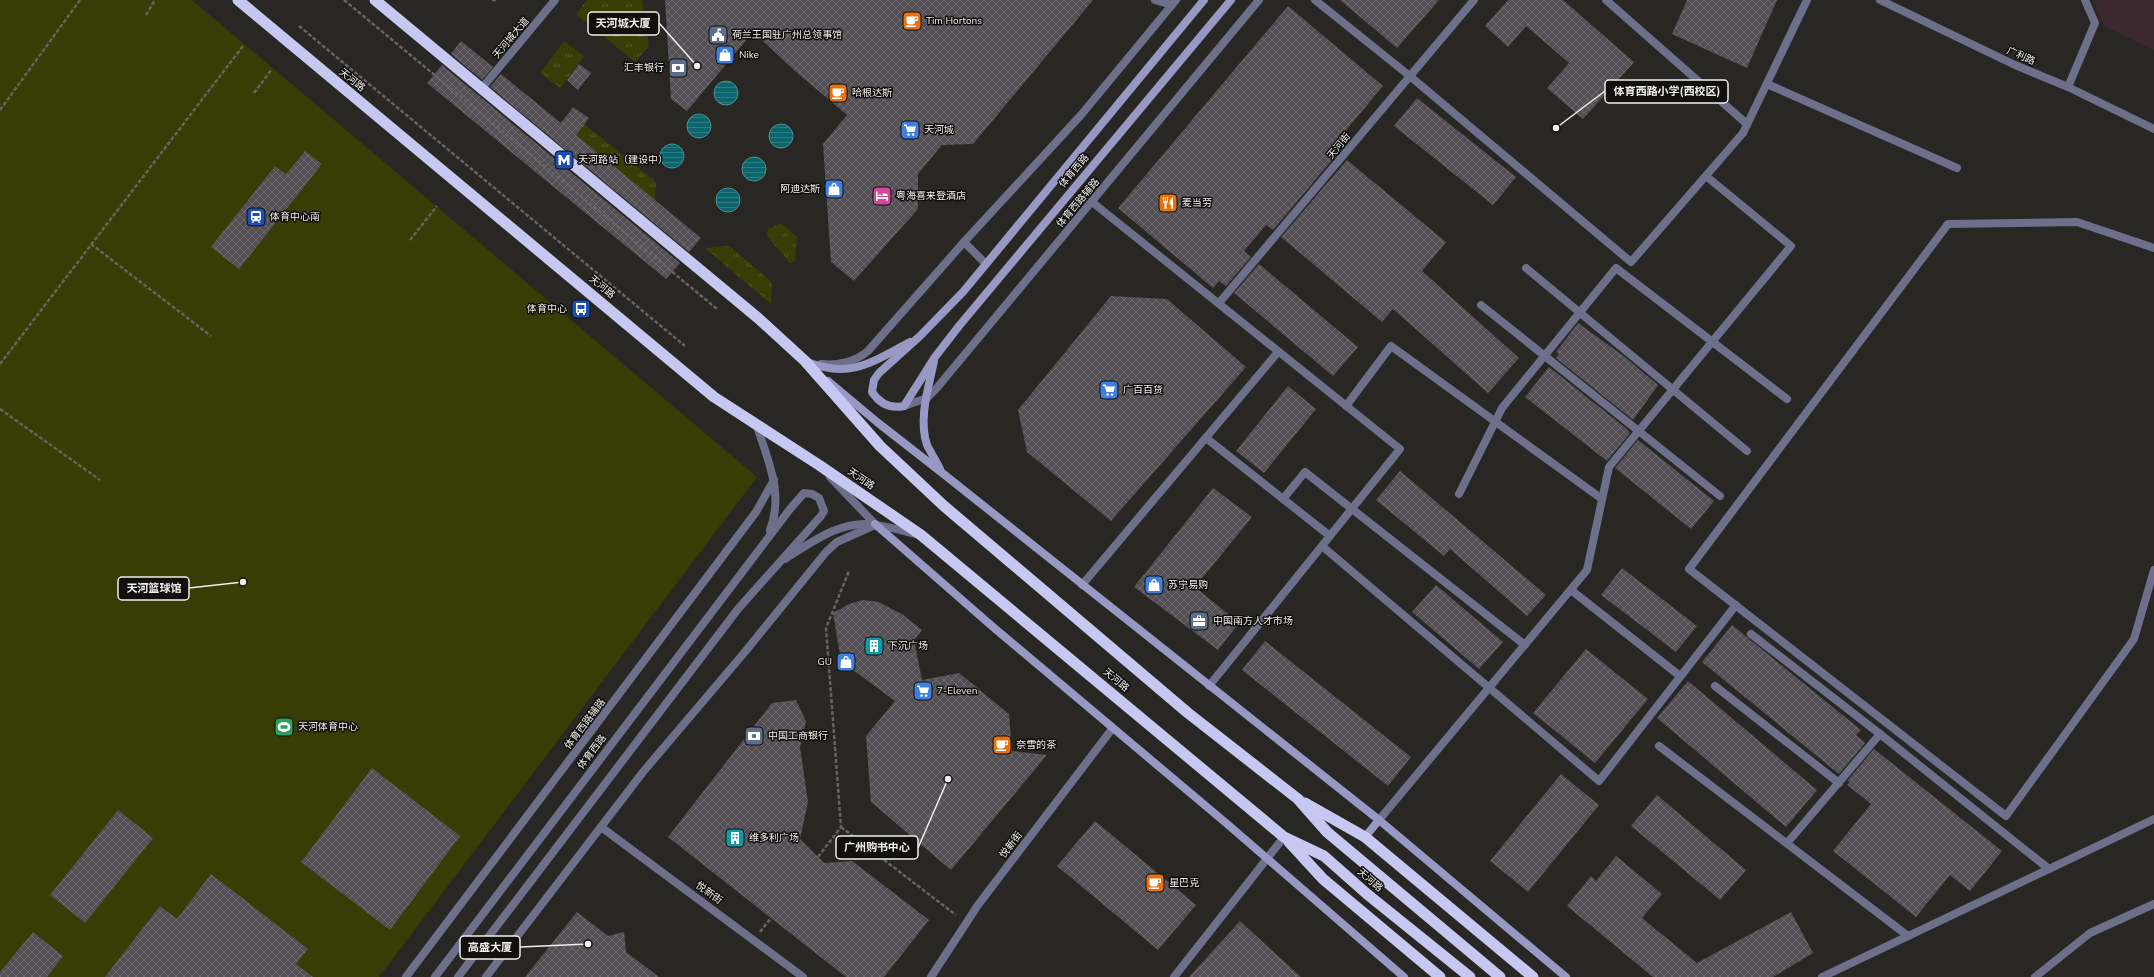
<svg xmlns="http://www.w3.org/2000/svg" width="2154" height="977" font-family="'Nunito Sans','Noto Sans SC',sans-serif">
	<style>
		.medical { fill: #3b292f }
		.grass { fill: url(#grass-tufts) }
		.garden { fill: #373d05 }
		.water { fill: url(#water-rules); stroke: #508e93 }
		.building { fill: url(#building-cross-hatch) }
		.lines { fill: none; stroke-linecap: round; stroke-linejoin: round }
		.path { stroke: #656461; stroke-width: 2.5; stroke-dasharray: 4 2; stroke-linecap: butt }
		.service { stroke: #6e6f8b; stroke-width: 8 }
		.minor { stroke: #6e6f8b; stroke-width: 8 }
		.tertiary { stroke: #6e6f8b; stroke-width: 8 }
		.secondary { stroke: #9798c4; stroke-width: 8 }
		.trunk { stroke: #c6c8f2; stroke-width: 11 }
		.labels { text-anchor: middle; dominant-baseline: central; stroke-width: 3; stroke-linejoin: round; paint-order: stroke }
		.poi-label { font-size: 10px; fill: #f0efec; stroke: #11100e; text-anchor: start }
		.street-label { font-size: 10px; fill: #f0efec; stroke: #11100e }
		.leader { fill: none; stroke: #f0efec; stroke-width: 1.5 }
		.callout-dot { fill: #f0efec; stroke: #11100e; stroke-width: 1.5 }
		.callout { fill: #11100e; stroke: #f0efec; stroke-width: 1.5 }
		.callout-label { font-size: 11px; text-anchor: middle; font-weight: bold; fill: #f0efec }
	</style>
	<defs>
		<pattern id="grass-tufts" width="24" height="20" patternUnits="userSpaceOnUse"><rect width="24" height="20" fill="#373d05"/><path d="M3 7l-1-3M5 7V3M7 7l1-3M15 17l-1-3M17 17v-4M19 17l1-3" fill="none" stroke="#54592a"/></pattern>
		<pattern id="water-rules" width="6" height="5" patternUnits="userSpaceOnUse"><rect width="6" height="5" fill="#0b656d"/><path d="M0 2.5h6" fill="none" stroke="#2f7b82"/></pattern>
		<pattern id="building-cross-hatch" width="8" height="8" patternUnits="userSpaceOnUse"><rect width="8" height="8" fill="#534f54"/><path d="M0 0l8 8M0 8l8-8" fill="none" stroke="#6c696d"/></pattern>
	</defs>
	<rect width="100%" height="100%" fill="#282723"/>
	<polygon class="medical" points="2093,0 2154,0 2154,50 2104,26"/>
	<g class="grass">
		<polygon points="587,0 642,0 649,46 635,62 576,14"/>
		<polygon points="564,41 584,56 560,88 540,73"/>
		<polygon points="577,118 656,182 655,203 557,123"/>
		<polygon points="781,223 797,237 795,261 790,263 767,236 768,229"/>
		<polygon points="729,246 772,282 771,304 705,248"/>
	</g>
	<polygon class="garden" points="0,0 192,0 757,477 379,977 0,977"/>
	<g class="water">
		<circle cx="726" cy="93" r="12"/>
		<circle cx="699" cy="126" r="12"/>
		<circle cx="781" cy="136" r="12"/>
		<circle cx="672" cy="156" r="12"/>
		<circle cx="754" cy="169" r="12"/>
		<circle cx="728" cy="200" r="12"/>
	</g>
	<g class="building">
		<polygon points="665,0 1093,0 973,144 942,145 918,174 918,209 854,281 831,262 823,144 847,115 795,71 753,32 687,111 671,99"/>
		<polygon points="1340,0 1439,0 1397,48"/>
		<polygon points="1508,0 1563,0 1634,62 1583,119 1547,88 1569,63 1526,26 1508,47 1485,26"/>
		<polygon points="1687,0 1777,0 1747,68 1672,34"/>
		<polygon points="1288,6 1383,86 1332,147 1338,153 1273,230 1266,225 1244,251 1251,257 1226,286 1219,281 1213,288 1118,208"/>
		<polygon points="461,41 493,67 482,80 451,54"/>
		<polygon points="579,64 591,73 578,90 567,80"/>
		<polygon points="442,65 680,263 666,279 427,83"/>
		<polygon points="501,74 561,123 573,107 589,118 576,135 701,238 689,252 490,87"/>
		<polygon points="1417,98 1516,177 1493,205 1394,126"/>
		<polygon points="305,151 322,164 239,269 211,247 275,166 286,174"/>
		<polygon points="1347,160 1446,242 1422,271 1519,358 1488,393 1393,309 1382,322 1281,237"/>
		<polygon points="1259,264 1358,347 1333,376 1234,293"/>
		<polygon points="1111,296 1167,299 1246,367 1111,521 1027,452 1018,410"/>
		<polygon points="1578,323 1625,357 1658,385 1633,420 1556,358 1559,354 1556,352"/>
		<polygon points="1549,367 1627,429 1630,433 1607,461 1525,397"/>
		<polygon points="1288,386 1316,409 1264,473 1236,451"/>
		<polygon points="1638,440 1714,501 1691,529 1615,468"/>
		<polygon points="1400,471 1546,595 1527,616 1450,549 1444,556 1376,500"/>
		<polygon points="1213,488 1252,517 1195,587 1239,623 1218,650 1134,587"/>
		<polygon points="1622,568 1697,626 1676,652 1601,595"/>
		<polygon points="1436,585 1503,642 1479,669 1412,612"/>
		<polygon points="863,600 879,602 888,607 902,614 922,630 914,640 922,680 959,673 1009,714 1012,751 1047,755 951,870 871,802 866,736 895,701 841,661 833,613 849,604"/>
		<polygon points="1732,625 1861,730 1856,735 1865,743 1839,774 1702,662"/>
		<polygon points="1265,641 1411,757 1388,786 1242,670"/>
		<polygon points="1586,649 1648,699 1595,763 1533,713"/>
		<polygon points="1688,681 1817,790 1786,827 1657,718"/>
		<polygon points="796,700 806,721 800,747 808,802 800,839 824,863 852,861 929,920 884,977 846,977 668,837 772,703"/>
		<polygon points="1874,749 2002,851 1970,891 1950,875 1916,917 1833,851 1871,804 1847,785 1850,782 1847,781"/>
		<polygon points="372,768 460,836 390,930 301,862"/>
		<polygon points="1561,774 1599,805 1528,892 1490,861"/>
		<polygon points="1657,795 1746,870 1720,900 1631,826"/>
		<polygon points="118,810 153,838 85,923 50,895"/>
		<polygon points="1095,821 1196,905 1158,950 1057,866"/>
		<polygon points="1616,856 1662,894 1642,918 1697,963 1791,912 1813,953 1773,977 1653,977 1567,906 1591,876 1596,881"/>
		<polygon points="211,874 308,949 296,964 313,977 105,977 160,906 177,919"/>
		<polygon points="577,912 608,936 624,932 626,952 659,977 525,977"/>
		<polygon points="1240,921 1301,977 1189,977"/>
		<polygon points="33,932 63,956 47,977 0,977 0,972"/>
	</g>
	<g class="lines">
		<g class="path">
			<polyline points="344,0 717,309"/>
			<polyline points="492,0 497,0"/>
			<polyline points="146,15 155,0"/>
			<polyline points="299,26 685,346"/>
			<polyline points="254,93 272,69"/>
			<polyline points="0,110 80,0"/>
			<polyline points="410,240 437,206"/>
			<polyline points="91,244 211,336"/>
			<polyline points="0,364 243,46"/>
			<polyline points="0,409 100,480"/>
			<polyline points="841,827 956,915"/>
			<polyline points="818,857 841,827 826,628 849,571"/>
			<polyline points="760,932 771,918"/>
		</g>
		<g class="service">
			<polyline points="1155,0 1172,5"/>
			<polyline points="1743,133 1807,0"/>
			<polyline points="1174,977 1284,837"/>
		</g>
		<g class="minor">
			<polyline points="1315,0 1411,77 1631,262 1743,133"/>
			<polyline points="1606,0 1747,124"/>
			<polyline points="1767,84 1957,168"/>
			<polyline points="2068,87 2095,23 2085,0"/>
			<polyline points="1092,202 1400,449 1209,686"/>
			<polyline points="964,242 986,264"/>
			<polyline points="2154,248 2077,222 1948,224 1689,569 2006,816 2134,639 2154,570"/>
			<polyline points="1526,268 1747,451"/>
			<polyline points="1219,303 1474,0"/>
			<polyline points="1481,305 1720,496"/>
			<path d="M821 364C837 366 855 362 868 351L964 242 1081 115 1176 0"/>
			<polyline points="904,406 927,398 936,389 1259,0"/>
			<polyline points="1346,406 1391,346 1602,499"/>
			<polyline points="1206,438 1330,536"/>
			<polyline points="1459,494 1502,408 1616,268 1787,399"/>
			<polyline points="1283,499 1305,472 1525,645"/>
			<polyline points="1322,546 1599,781 1736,605"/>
			<polyline points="1082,585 1278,352"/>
			<polyline points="1571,590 1680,676"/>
			<polyline points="1751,634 1880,734 2049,869"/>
			<polyline points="1715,686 1839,783"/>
			<polyline points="1659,746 1908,936"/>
			<polyline points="1379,820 1587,570 1609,467 1791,246 1706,176"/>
			<polyline points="601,827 803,977"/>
			<polyline points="1788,842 1880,734"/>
			<polyline points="406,977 756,512 774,480"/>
			<polyline points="486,977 643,772 744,653 826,552 837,542 875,525"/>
			<polyline points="931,977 978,905 1112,729"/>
			<polyline points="1822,977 2154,819"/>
			<polyline points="2035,977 2090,933 2154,904"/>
		</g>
		<g class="tertiary">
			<polyline points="1880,0 2015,65 2068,87 2154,129"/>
			<polyline points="482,88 555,0"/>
			<path d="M757 426C768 461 784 494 770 530"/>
			<polyline points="830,477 875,524"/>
			<path d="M785 559C812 542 842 519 876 525 890 527 903 531 916 534"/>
			<polyline points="435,977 790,509 804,493 812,494 819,498 824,511 821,516 738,609 458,977"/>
		</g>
		<g class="secondary">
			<path d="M1204 0 963 292 920 336 879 373 874 380 872 392C880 404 890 409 904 406L935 357 959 326 1231 0"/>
			<path d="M934 361C929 386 918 419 927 445 931 453 936 461 940 469"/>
			<path d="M807 362C851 379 872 362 910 342"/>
			<polyline points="828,381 877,422 941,472 1379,820 1566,977"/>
			<polyline points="875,524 993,627 1226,823 1404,977"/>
			<polyline points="1365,837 1379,820"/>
		</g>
		<g class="trunk">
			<polyline points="238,0 714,397 819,465 921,535 1284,837 1324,856 1367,894 1470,977"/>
			<polyline points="375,0 758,318 805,361 880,446 944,506 1188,713 1298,799 1327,832 1500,977"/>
			<polyline points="1305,803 1365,837 1533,977"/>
			<polyline points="1289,842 1323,879 1440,977"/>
		</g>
	</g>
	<defs>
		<symbol id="cafe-square" viewBox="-11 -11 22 22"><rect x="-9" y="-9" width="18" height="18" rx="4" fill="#e8710a" stroke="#11100e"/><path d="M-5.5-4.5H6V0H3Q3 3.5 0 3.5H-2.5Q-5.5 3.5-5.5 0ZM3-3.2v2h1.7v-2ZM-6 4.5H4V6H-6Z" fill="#fff"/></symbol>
		<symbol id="civic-square" viewBox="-11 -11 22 22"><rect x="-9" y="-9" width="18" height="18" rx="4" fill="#5c6f8a" stroke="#11100e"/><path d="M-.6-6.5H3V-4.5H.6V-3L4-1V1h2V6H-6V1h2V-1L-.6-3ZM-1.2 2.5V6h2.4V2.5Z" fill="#fff"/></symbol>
		<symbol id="shop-square" viewBox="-11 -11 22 22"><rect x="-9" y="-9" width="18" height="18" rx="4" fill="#3f7fe0" stroke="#11100e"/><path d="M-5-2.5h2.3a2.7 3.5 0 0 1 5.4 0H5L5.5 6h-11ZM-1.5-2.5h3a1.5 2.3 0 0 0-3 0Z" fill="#fff"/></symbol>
		<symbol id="bank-square" viewBox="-11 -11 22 22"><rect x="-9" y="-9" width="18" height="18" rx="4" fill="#5c6f8a" stroke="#11100e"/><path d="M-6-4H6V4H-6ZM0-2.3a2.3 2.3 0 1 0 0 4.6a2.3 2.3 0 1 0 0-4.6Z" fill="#fff"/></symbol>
		<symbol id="supermarket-square" viewBox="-11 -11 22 22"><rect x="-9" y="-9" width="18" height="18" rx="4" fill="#3f7fe0" stroke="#11100e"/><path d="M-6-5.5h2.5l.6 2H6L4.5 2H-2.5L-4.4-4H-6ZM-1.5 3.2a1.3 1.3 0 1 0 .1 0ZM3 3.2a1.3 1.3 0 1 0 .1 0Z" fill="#fff"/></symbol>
		<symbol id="metro-square" viewBox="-11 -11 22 22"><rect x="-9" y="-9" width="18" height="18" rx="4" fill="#1a4fb4" stroke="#11100e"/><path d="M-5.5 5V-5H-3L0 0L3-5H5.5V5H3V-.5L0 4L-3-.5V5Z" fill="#fff"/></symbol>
		<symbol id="hotel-square" viewBox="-11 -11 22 22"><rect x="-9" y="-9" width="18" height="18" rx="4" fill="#d1479c" stroke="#11100e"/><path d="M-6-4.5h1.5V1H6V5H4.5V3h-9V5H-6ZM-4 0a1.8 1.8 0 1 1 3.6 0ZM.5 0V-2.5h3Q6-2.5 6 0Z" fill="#fff"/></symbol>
		<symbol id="restaurant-square" viewBox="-11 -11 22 22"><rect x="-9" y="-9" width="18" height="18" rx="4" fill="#e8710a" stroke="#11100e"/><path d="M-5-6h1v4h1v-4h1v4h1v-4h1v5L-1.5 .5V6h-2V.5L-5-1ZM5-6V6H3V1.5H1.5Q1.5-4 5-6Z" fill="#fff"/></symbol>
		<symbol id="station-square" viewBox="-11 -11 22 22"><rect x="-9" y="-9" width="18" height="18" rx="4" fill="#1a4fb4" stroke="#11100e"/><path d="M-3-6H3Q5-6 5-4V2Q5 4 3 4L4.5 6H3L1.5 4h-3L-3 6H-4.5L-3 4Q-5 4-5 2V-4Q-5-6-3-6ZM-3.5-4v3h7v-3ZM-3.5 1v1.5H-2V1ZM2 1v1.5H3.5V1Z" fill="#fff"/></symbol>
		<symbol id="bus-square" viewBox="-11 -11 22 22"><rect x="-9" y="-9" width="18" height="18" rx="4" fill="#1a4fb4" stroke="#11100e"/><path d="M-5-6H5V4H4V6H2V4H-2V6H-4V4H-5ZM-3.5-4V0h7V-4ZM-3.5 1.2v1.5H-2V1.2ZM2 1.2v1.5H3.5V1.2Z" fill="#fff"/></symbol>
		<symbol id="office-square" viewBox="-11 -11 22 22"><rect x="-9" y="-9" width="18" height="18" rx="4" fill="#5c6f8a" stroke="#11100e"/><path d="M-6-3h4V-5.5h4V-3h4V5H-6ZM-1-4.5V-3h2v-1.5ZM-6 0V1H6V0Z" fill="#fff"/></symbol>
		<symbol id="building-square" viewBox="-11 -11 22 22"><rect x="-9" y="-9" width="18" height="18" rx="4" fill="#0f9aa8" stroke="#11100e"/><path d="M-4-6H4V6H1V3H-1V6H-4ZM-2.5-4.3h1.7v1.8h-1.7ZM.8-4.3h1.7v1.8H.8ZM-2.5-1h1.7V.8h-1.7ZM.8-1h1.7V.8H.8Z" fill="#fff"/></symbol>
		<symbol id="stadium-square" viewBox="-11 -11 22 22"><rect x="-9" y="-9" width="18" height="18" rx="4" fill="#2e9e5b" stroke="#11100e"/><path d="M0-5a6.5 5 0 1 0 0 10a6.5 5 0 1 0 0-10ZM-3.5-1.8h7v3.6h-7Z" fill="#fff"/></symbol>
	</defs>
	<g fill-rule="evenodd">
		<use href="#cafe-square" x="901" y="10" width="22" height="22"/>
		<use href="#civic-square" x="707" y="24" width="22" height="22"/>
		<use href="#shop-square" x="714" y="44" width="22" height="22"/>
		<use href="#bank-square" x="667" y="57" width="22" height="22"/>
		<use href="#cafe-square" x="827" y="82" width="22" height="22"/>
		<use href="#supermarket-square" x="899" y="119" width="22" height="22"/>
		<use href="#metro-square" x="553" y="149" width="22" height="22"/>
		<use href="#shop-square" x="823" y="178" width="22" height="22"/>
		<use href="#hotel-square" x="871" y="185" width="22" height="22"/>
		<use href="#restaurant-square" x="1157" y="192" width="22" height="22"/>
		<use href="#station-square" x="245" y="206" width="22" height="22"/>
		<use href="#bus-square" x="570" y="298" width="22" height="22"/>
		<use href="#supermarket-square" x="1098" y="379" width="22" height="22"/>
		<use href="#shop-square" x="1143" y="574" width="22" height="22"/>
		<use href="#office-square" x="1188" y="610" width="22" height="22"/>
		<use href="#building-square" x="863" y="635" width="22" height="22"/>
		<use href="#shop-square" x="835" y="651" width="22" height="22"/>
		<use href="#supermarket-square" x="912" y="680" width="22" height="22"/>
		<use href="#stadium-square" x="273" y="716" width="22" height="22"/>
		<use href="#bank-square" x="743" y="725" width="22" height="22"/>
		<use href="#cafe-square" x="991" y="734" width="22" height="22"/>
		<use href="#building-square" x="724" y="827" width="22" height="22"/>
		<use href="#cafe-square" x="1144" y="872" width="22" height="22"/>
	</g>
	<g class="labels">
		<g class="poi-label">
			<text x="926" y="21">Tim Hortons</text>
			<text x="732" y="35">荷兰王国驻广州总领事馆</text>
			<text x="739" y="55">Nike</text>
			<text x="664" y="68" text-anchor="end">汇丰银行</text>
			<text x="852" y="93">哈根达斯</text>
			<text x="924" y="130">天河城</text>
			<text x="578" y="160">天河路站（建设中）</text>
			<text x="820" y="189" text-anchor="end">阿迪达斯</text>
			<text x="896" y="196">粤海喜来登酒店</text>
			<text x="1182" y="203">麦当劳</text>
			<text x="270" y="217">体育中心南</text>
			<text x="567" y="309" text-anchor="end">体育中心</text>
			<text x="1123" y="390">广百百货</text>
			<text x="1168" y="585">苏宁易购</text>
			<text x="1213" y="621">中国南方人才市场</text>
			<text x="888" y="646">下沉广场</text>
			<text x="832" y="662" text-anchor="end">GU</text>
			<text x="937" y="691">7-Eleven</text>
			<text x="298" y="727">天河体育中心</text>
			<text x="768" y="736">中国工商银行</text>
			<text x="1016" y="745">奈雪的茶</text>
			<text x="749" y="838">维多利广场</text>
			<text x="1169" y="883">星巴克</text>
		</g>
		<g class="street-label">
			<text transform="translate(511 38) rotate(-50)">天河城大道</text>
			<text transform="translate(2021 56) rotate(24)">广利路</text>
			<text transform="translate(352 80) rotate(39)">天河路</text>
			<text transform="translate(1339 146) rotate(-50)">天河街</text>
			<text transform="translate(1074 171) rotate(-50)">体育西路</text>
			<text transform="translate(1078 203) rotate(-50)">体育西路辅路</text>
			<text transform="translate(602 287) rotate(40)">天河路</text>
			<text transform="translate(861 479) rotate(34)">天河路</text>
			<text transform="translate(1116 680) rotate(40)">天河路</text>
			<text transform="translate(585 724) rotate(-53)">体育西路辅路</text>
			<text transform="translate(592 752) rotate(-53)">体育西路</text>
			<text transform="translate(1011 845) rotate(-53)">悦新街</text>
			<text transform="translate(1370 880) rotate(41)">天河路</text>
			<text transform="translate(709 893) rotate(36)">悦新街</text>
		</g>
	</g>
	<path class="leader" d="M697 66L659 23M1556 128L1605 91M243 582L189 588M948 779L918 848M588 944L520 947"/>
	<g class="callout-dot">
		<circle cx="697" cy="66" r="4"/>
		<circle cx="1556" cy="128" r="4"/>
		<circle cx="243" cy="582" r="4"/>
		<circle cx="948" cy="779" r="4"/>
		<circle cx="588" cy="944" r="4"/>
	</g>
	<g class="callout">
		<rect x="588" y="12" width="71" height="23" rx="4"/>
		<rect x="1605" y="80" width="123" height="23" rx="4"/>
		<rect x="118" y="577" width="71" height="23" rx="4"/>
		<rect x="836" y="836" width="82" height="23" rx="4"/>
		<rect x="460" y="936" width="60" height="23" rx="4"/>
	</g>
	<g class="callout-label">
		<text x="623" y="27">天河城大厦</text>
		<text x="1667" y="95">体育西路小学(西校区)</text>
		<text x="154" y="592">天河篮球馆</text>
		<text x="877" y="851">广州购书中心</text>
		<text x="490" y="951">高盛大厦</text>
	</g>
</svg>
